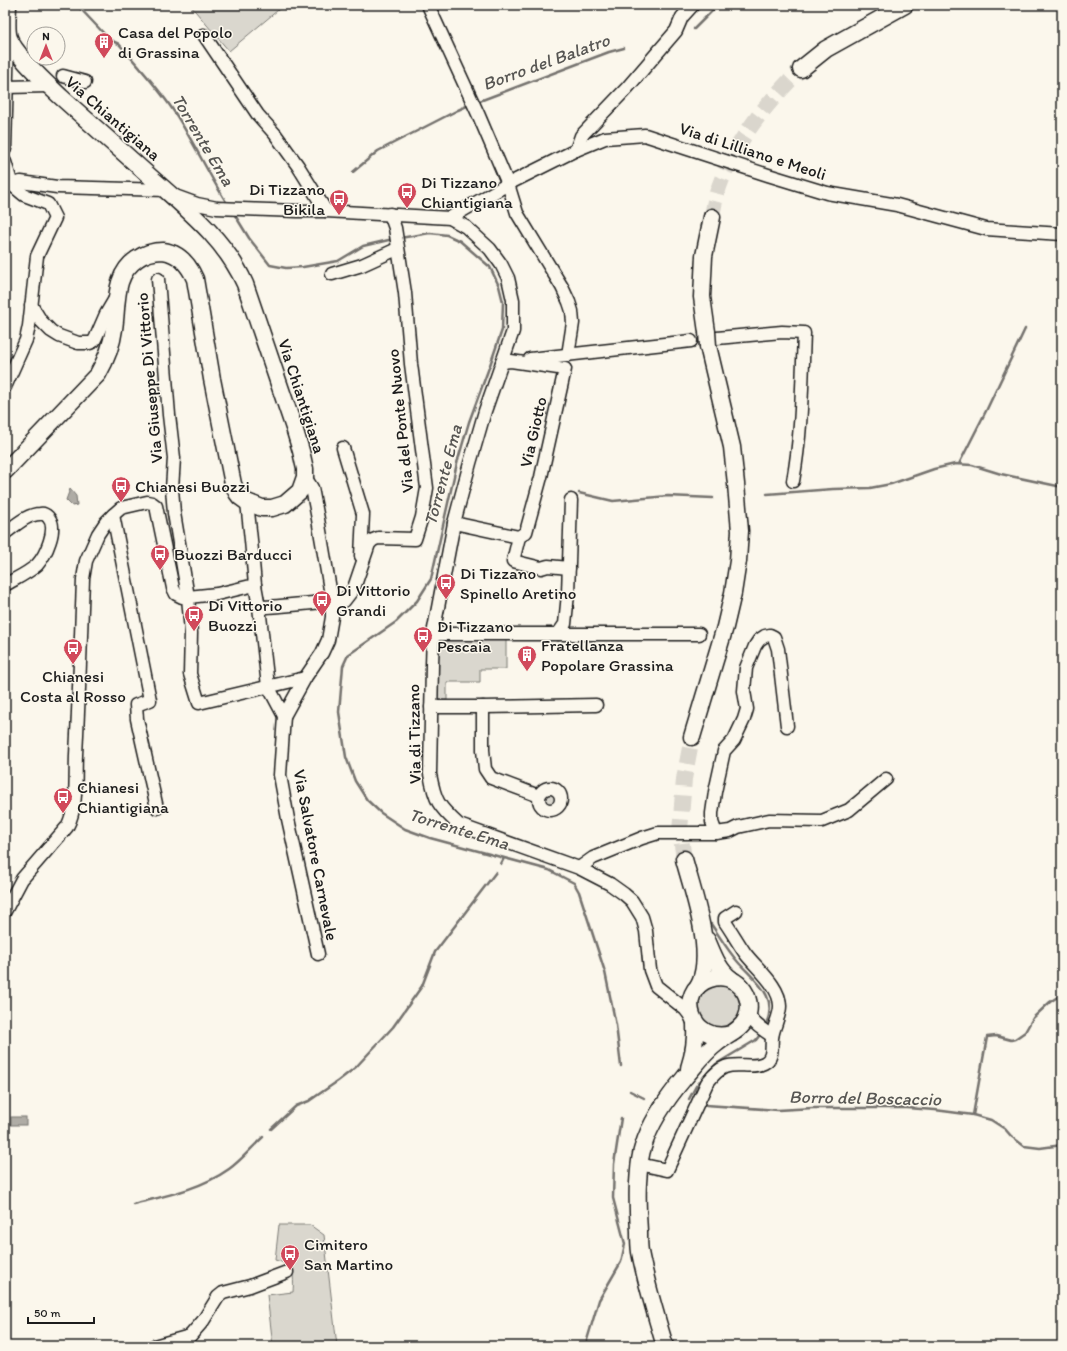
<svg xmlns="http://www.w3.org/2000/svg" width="1067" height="1351" font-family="Itim,sans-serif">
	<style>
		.green { fill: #dad7ce; stroke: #7b7a75 }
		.water { fill: #afaca5; stroke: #74726e }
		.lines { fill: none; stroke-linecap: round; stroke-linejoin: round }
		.stream { stroke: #74726e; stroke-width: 2.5 }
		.major-tunnel { stroke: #dad6cd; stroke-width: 16; stroke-dasharray: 16 8; stroke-linecap: butt }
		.minor-casing { stroke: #1c1c1c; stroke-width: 15 }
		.major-casing { stroke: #1c1c1c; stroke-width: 19 }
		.minor { stroke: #fbf7ec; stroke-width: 12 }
		.major { stroke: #fbf7ec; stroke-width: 16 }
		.major-bridge-casing { stroke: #1c1c1c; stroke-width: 19; stroke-linecap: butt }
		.major-bridge { stroke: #fbf7ec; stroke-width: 16 }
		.labels { text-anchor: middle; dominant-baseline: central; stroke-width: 3; stroke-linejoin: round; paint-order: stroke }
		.poi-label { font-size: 17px; fill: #1c1c1c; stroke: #fbf7ec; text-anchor: start }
		.street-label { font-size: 17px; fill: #1c1c1c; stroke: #fbf7ec }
		.water-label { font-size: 18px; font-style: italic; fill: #575653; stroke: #fbf7ec }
	</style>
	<rect width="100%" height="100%" fill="#fbf7ec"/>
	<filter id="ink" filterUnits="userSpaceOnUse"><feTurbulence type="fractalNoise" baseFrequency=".025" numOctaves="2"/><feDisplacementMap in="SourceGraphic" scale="8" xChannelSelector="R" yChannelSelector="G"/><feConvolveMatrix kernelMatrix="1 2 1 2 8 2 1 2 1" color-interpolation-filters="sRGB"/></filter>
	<g filter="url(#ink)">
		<g class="green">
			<polygon points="190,5 284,5 229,51"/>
			<polygon points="443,639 506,639 506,669 480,669 480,682 447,682 447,700 437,700 437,645 443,645"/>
			<circle cx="550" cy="799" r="8"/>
			<circle cx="720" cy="1006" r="21"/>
			<path d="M279 1225H310L324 1235 337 1346H273L267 1295 293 1292C294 1275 295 1265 275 1260Z"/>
		</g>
		<g class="water">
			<polygon points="70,489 76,496 77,505 72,506 66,500"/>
			<rect x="11" y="1117" width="15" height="8"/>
		</g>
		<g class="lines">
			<g class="stream">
				<path d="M77 5 110 40 119 44C137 65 157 86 173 110 193 140 208 174 228 205"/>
				<polyline points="694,29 718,5"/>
				<polyline points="477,102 609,52 624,48"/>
				<polyline points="353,172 378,151 458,110 469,105"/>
				<polyline points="233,212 249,238 270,265 286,268 303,267 338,261 363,246 393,239"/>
				<polyline points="400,238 430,233 447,235 460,241 490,267 499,286 503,302 502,330 490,365 469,422 457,463 431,579 417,601 396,622 348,655 343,666 339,712 346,757 355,781 367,800 381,813 405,829 430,838 549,870 574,883 579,892 605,972 616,1025 621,1066"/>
				<polyline points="959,464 987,409 1025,329"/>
				<polyline points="579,493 613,501 668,496 713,498"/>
				<polyline points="767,494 833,489 870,488 891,484 934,469 955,464 972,465 1001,474 1062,487"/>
				<polyline points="501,864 504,858"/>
				<path d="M711 924C720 937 728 951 738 962 756 982 780 997 765 1026"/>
				<polyline points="630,1091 644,1098"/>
				<polyline points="689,1099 696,1086 716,1064 756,1040 759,1036"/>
				<polyline points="706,1105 778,1110 813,1108 907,1108 935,1110 973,1115 991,1120 1005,1129 1011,1136 1024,1146 1040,1148 1062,1145"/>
				<polyline points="973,1115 987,1037 996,1036 1011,1040 1015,1039 1025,1032 1033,1018 1050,1002 1062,994"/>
				<polyline points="271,1129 296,1106 309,1101 338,1081 356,1067 393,1027 422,986 435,952 496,872"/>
				<path d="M133 1204C165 1196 201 1189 229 1169 241 1161 252 1147 263 1137"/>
				<polyline points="587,1346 587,1340 599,1300 621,1262 625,1244 613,1198 614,1164 621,1118"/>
			</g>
			<g class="major-tunnel">
				<path d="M712 217C713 209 715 201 717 193 733 143 764 106 801 69"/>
				<polyline points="684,859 680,831 684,779 692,737"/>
			</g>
			<defs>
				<g id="minor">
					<polyline points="428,5 479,116 508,184 517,213 562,287 569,302 572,311 573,323 568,355"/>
					<polyline points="204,35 258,115 275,134 298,166 326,211"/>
					<polyline points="63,76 85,82"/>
					<polyline points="7,87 49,86"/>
					<polyline points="5,149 8,37"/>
					<polyline points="576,150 581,136 627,88 676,31 682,17 693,5"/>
					<polyline points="5,162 12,185 24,195 48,204 55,218 37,256 29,326 26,340 5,387"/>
					<polyline points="6,185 21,182 57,187 166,190"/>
					<path d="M175 196 197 204 217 208 297 211H326L450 218 466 227 490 249 501 264 508 278 513 300V331L485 411 470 463 454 523 433 634 432 665 430 774C435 801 438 806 459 825L579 868 610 884 624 894 632 901 642 917 646 931 650 970 656 986 685 1009 692 1018"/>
					<polyline points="450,218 508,184 576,150 605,138 645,135 768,175 827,193 897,205 986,229 1062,234"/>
					<polyline points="332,274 362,265 397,249"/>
					<polyline points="158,279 169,415 174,458 172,489 174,513 188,597 191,633 190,674 199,703 305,678 322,653 328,640 332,617 332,601 318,519 312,488 305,477"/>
					<polyline points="31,305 41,321 51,331 59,336 78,343 90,343 94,341 96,337 106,314 116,297"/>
					<path d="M717 338 782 332 804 333C802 383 802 432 793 481"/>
					<polyline points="530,359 691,341"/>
					<polyline points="502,362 511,361 565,369 541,477 526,532 519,537 513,561 541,568 548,566 569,568"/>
					<polyline points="343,448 363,514 361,556"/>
					<polyline points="247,502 251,540 255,585 259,607 268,686 284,716 280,775 288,819 318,954"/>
					<polyline points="113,515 150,700 136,705 137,719 157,808"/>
					<polyline points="454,523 519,537"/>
					<path d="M5 533C15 526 27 514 40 514 43 513 46 515 48 517 59 528 45 556 37 565 28 573 15 579 5 585"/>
					<path d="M259 607C288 607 316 601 344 601L354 588 369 544 373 540 378 538 415 539 422 517 427 488 411 364 405 293 395 228 390 214"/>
					<polyline points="433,634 699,634"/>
					<polyline points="558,634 565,624 568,594 571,500"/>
					<polyline points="431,707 483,707 483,750 485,769 491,778 539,796"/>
					<polyline points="483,707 596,705"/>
					<polyline points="284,716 305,678"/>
					<circle cx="550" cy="799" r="11"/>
					<polyline points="716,833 712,822 712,813 715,792 724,751 734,740 744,719 747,709 744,691 746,668 755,646 759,640 765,636 770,635 774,637 778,649 787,726"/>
					<polyline points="579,868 593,858 642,838 658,833 716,833 730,831 738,827 769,820 822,821 849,810 886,779"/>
					<path d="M5 911 22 879 67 827C78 806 75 778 76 755 79 697 81 638 83 579L86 561 98 534 106 522 113 515 121 508 147 502 152 503 156 506 173 588 176 594 182 597H188L217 594 255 585"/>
					<path d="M748 1013C753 1024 762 1029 772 1036"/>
					<path d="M639 1164 667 1170 707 1083C712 1077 717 1070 725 1067 737 1062 752 1069 764 1063 774 1058 771 1047 772 1038 773 1027 780 1017 780 1006 780 986 756 968 745 953 738 943 732 932 725 922V918L736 911"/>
					<polyline points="154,1346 190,1336 203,1321 218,1297 223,1293 250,1286 287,1272"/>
				</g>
				<g id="major">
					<polyline points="801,69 826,49 905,5"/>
					<polyline points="707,332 702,297 704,256 712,217"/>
					<path d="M5 471 98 374C106 360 112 345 114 329 118 304 113 275 137 259 144 254 153 251 163 251 179 253 189 265 195 279L212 379 233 484 237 493 240 497 247 502 262 508H272L285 504 300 491 305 477V469L301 451 295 431 245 284C226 241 189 211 154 180 123 152 92 125 61 97 47 84 15 55 9 38 6 30 8 14 8 5"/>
					<polyline points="692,737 725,627 733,593 738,561 740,531 736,484 732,447 708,346"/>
					<path d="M684 859C693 893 716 955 698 986"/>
					<path d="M707 940C713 954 719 971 731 979"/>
					<path d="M689 1068C694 1053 696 1039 695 1023"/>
					<path d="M665 1346C656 1316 646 1283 640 1252 639 1245 639 1238 639 1231 638 1215 637 1199 638 1183 639 1171 639 1158 643 1147 650 1123 669 1096 685 1077 695 1066 704 1053 716 1044 726 1035 740 1032 746 1019 757 996 734 970 710 979 674 991 691 1045 731 1034"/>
				</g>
			</defs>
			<use href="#minor" class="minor-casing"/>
			<use href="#major" class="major-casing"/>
			<use href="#minor" class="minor"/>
			<use href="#major" class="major"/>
			<defs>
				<polyline id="major-bridge" points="707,332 708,346"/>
			</defs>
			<use href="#major-bridge" class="major-bridge-casing"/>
			<use href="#major-bridge" class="major-bridge"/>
		</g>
	</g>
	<defs>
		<symbol id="building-pin" viewBox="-11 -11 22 30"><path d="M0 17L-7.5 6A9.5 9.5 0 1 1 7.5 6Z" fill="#d1495b" stroke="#fbf7ec"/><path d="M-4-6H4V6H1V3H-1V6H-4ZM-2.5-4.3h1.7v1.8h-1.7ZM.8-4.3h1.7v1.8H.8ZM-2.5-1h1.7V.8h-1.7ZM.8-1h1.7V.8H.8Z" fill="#fff"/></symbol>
		<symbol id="bus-pin" viewBox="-11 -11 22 30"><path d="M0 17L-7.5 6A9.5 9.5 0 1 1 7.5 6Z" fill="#d1495b" stroke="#fbf7ec"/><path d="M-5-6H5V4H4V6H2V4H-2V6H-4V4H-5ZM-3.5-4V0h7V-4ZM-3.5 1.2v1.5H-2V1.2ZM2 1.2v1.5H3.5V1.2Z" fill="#fff"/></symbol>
	</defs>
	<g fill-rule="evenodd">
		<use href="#building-pin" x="93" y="31" width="22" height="30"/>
		<use href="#bus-pin" x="396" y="181" width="22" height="30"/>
		<use href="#bus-pin" x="328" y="188" width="22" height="30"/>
		<use href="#bus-pin" x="110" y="475" width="22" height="30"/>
		<use href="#bus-pin" x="149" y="543" width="22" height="30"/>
		<use href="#bus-pin" x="435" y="572" width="22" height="30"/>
		<use href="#bus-pin" x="311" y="589" width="22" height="30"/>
		<use href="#bus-pin" x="183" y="604" width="22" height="30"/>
		<use href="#bus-pin" x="412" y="625" width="22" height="30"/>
		<use href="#bus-pin" x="62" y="637" width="22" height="30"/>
		<use href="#building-pin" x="516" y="644" width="22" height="30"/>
		<use href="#bus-pin" x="52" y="786" width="22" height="30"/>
		<use href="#bus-pin" x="279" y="1243" width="22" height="30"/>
	</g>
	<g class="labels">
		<g class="poi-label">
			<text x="118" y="32">Casa del Popolo<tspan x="118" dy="20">di Grassina</tspan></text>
			<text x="421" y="182">Di Tizzano<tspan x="421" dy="20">Chiantigiana</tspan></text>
			<text x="325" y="189" text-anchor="end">Di Tizzano<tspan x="325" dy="20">Bikila</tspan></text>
			<text x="135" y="486">Chianesi Buozzi</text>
			<text x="174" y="554">Buozzi Barducci</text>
			<text x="460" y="573">Di Tizzano<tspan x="460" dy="20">Spinello Aretino</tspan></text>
			<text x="336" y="590">Di Vittorio<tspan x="336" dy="20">Grandi</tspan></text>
			<text x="208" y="605">Di Vittorio<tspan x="208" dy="20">Buozzi</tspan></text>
			<text x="437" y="626">Di Tizzano<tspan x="437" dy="20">Pescaia</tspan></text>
			<text x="541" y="645">Fratellanza<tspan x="541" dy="20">Popolare Grassina</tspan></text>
			<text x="73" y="676" text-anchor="middle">Chianesi<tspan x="73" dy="20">Costa al Rosso</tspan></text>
			<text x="77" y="787">Chianesi<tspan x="77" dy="20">Chiantigiana</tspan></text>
			<text x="304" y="1244">Cimitero<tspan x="304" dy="20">San Martino</tspan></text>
		</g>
		<g class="street-label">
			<text transform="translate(113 118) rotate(41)">Via Chiantigiana</text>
			<text transform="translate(753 151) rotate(18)">Via di Lilliano e Meoli</text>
			<text transform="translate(149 378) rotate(-95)">Via Giuseppe Di Vittorio</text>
			<text transform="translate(302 396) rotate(72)">Via Chiantigiana</text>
			<text transform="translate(400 421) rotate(-96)">Via del Ponte Nuovo</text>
			<text transform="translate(533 432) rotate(-77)">Via Giotto</text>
			<text transform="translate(414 734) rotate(-91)">Via di Tizzano</text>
			<text transform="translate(316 855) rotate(79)">Via Salvatore Carnevale</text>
		</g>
		<g class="water-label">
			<text transform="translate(546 62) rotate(-20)">Borro del Balatro</text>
			<text transform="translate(203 140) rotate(59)">Torrente Ema</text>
			<text transform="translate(443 475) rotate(-75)">Torrente Ema</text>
			<text transform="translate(459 829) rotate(17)">Torrente Ema</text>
			<text transform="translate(865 1098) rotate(1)">Borro del Boscaccio</text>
		</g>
	</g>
	<rect width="1067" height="1351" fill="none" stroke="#fbf7ec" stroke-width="20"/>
	<rect x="10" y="10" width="1047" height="1331" fill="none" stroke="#1c1c1c" stroke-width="1.5" filter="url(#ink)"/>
	<g transform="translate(46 46)"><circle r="19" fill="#fbf7ec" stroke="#a29f99"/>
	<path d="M0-3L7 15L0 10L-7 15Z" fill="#d1495b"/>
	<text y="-6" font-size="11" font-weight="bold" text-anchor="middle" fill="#1c1c1c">N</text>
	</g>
	<path d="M28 1317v6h66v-6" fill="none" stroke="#1c1c1c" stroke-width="2"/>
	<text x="34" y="1317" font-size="12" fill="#1c1c1c" stroke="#fbf7ec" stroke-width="3" paint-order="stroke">50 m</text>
</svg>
